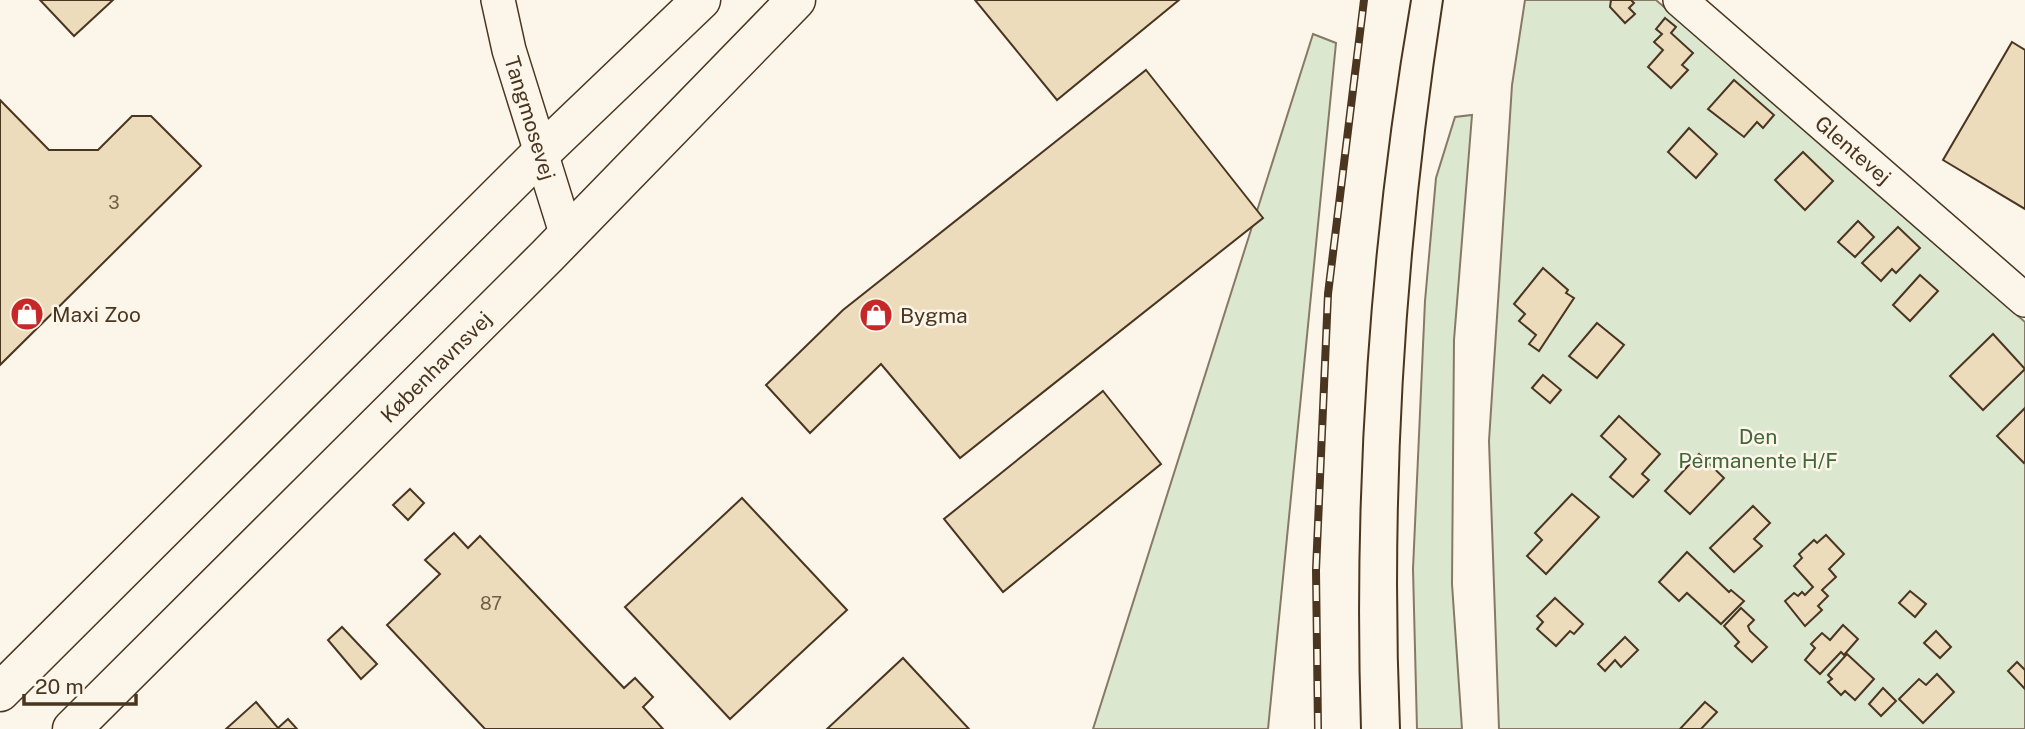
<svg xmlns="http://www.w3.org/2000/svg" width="2025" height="729" font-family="'Public Sans',sans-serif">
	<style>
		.green { fill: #dce7d0; stroke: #887966; stroke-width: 2 }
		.building { fill: #ecdcbc; stroke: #4a3520; stroke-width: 2 }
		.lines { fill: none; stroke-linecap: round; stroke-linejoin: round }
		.street-casing { stroke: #4a3520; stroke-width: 36 }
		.secondary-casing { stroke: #4a3520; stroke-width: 41 }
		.street { stroke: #fbf6e9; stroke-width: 33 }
		.secondary { stroke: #fbf6e9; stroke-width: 38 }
		.tram { stroke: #4a3520; stroke-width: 2 }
		.rail-casing { stroke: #4a3520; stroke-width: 8 }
		.rail { stroke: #fbf6e9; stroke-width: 5; stroke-dasharray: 16; stroke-linecap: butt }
		.labels { text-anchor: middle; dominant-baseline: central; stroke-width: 5; stroke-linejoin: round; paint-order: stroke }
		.number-label { font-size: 18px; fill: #725f47 }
		.street-label { font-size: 21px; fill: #4a3520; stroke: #fbf6e9 }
		.poi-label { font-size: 21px; fill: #4a3520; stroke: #fbf6e9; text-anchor: start }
		.park-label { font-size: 21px; fill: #436837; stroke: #fbf6e9 }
	</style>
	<rect width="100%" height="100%" fill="#fbf6e9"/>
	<g class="green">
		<polygon points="1525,0 1656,0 2025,322 2025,729 1499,729 1489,441 1512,85"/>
		<polygon points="1313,34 1336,43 1268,729 1093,729"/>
		<polygon points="1472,115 1454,340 1452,584 1462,729 1417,729 1413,569 1425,301 1436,178 1455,117"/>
	</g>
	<g class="building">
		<polygon points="40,0 113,0 74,36"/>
		<polygon points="975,0 1179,0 1057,100"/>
		<polygon points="1611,0 1631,0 1634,3 1629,8 1635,14 1625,23 1610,7"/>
		<polygon points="1665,18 1676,27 1671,33 1693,53 1682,65 1688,70 1671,88 1648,67 1663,50 1654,42 1662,34 1656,29"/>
		<polygon points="2012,42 2025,50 2025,209 1943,160"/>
		<polygon points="1146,70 1263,218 960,458 881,364 810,433 766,385 843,310"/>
		<polygon points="1734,80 1774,115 1763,128 1757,122 1744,137 1708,109"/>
		<polygon points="0,100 49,150 98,150 132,116 151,116 201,166 0,365"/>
		<polygon points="1689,128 1717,154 1696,178 1668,152"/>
		<polygon points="1803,152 1833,181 1805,210 1775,180"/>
		<polygon points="1858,221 1874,237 1855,257 1838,242"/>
		<polygon points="1898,227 1920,248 1896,273 1892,269 1881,281 1862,263"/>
		<polygon points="1543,268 1568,290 1566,293 1574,298 1539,351 1529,344 1536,335 1519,321 1525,314 1514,304"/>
		<polygon points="1920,275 1938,291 1910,321 1893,305"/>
		<polygon points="1597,323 1624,345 1597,378 1569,356"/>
		<polygon points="1993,334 2025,369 1983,410 1950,376"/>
		<polygon points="1543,375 1561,390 1550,403 1532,388"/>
		<polygon points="1103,391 1161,464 1003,592 944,519"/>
		<polygon points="2025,408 2025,462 2024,463 1997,436"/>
		<polygon points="1619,416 1660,454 1642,474 1649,480 1633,497 1610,477 1626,459 1601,436"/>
		<polygon points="1699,454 1724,478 1690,514 1665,491"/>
		<polygon points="410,489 424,503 408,520 393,505"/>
		<polygon points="1572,494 1599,517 1546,574 1527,556 1542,540 1535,533"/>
		<polygon points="742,498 847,610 730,719 625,607"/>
		<polygon points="1753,506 1770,523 1754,539 1762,546 1734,572 1710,548"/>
		<polygon points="454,533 468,548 480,536 624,688 635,678 653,697 643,707 663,729 485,729 387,625 440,574 425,560"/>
		<polygon points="1826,535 1844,554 1829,569 1836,577 1822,590 1828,596 1818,606 1822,610 1805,626 1785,601 1794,593 1798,596 1802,592 1805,595 1813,587 1794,566 1802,558 1799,554 1814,540 1817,543"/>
		<polygon points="1687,552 1729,592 1731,590 1744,601 1721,624 1687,593 1679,601 1659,582"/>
		<polygon points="1910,591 1926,604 1915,617 1899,603"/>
		<polygon points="1555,598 1583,624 1574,634 1570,631 1556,646 1537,629 1543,622 1537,616"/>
		<polygon points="1741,608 1754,620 1748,626 1750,631 1767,647 1752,662 1735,646 1739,642 1724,626"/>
		<polygon points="1843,625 1858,639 1844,655 1841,652 1820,674 1805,660 1815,648 1811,644 1822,633 1830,640"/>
		<polygon points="342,627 377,664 361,679 328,640"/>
		<polygon points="1936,631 1951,647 1940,658 1924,643"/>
		<polygon points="1625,637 1638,650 1621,667 1615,660 1605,671 1598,664"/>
		<polygon points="1847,654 1874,679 1855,700 1845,691 1841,695 1828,682 1832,679 1828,675"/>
		<polygon points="903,658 969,729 827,729"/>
		<polygon points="2017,662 2025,670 2025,689 2008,671"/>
		<polygon points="1937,674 1954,692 1923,723 1899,699 1919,679 1926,685"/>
		<polygon points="1883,688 1896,701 1881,716 1869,704"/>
		<polygon points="256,702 278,728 288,719 297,729 226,729"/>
		<polygon points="1705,702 1717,712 1701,729 1680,729"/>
	</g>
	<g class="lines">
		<defs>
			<g id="street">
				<polyline points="498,0 509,50 567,236"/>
				<polyline points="1680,0 2025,300"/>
			</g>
			<g id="secondary">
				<polyline points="0,692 541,153 701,0"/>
				<polyline points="72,729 547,256 796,0"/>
			</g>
		</defs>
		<use href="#street" class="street-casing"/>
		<use href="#secondary" class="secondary-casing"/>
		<use href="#street" class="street"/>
		<use href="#secondary" class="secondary"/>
		<g class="tram">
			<path d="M1361 729C1353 489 1370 237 1411 0"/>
			<path d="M1400 729C1390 486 1406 240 1443 0"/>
		</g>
		<defs>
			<polyline id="rail" points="1318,729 1316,570 1328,294 1364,0"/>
		</defs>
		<use href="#rail" class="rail-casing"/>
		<use href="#rail" class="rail"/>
	</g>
	<defs>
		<symbol id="shop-disc" viewBox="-11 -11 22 22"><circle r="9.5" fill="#c62828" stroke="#fbf6e9"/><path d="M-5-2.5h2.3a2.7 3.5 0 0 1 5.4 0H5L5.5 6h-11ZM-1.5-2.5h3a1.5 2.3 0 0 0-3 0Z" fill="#fff"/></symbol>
	</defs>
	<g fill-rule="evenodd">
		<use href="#shop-disc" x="8" y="295" width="38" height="38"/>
		<use href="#shop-disc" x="857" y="296" width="38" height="38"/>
	</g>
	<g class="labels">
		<g class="number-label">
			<text x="114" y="202">3</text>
			<text x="491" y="603">87</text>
		</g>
		<g class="street-label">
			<text transform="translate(530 118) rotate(73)">Tangmosevej</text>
			<text transform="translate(1853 150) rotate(41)">Glentevej</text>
			<text transform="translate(436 367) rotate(-45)">Københavnsvej</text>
		</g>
		<g class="poi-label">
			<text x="52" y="314">Maxi Zoo</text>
			<text x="900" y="315">Bygma</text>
		</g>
		<g class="park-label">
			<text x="1758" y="436">Den<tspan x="1758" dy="24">Permanente H/F</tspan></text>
		</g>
	</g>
	<path d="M24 694v10h112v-10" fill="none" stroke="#4a3520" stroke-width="3.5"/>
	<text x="35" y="694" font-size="21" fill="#4a3520" stroke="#fbf6e9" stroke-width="5" paint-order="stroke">20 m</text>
</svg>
